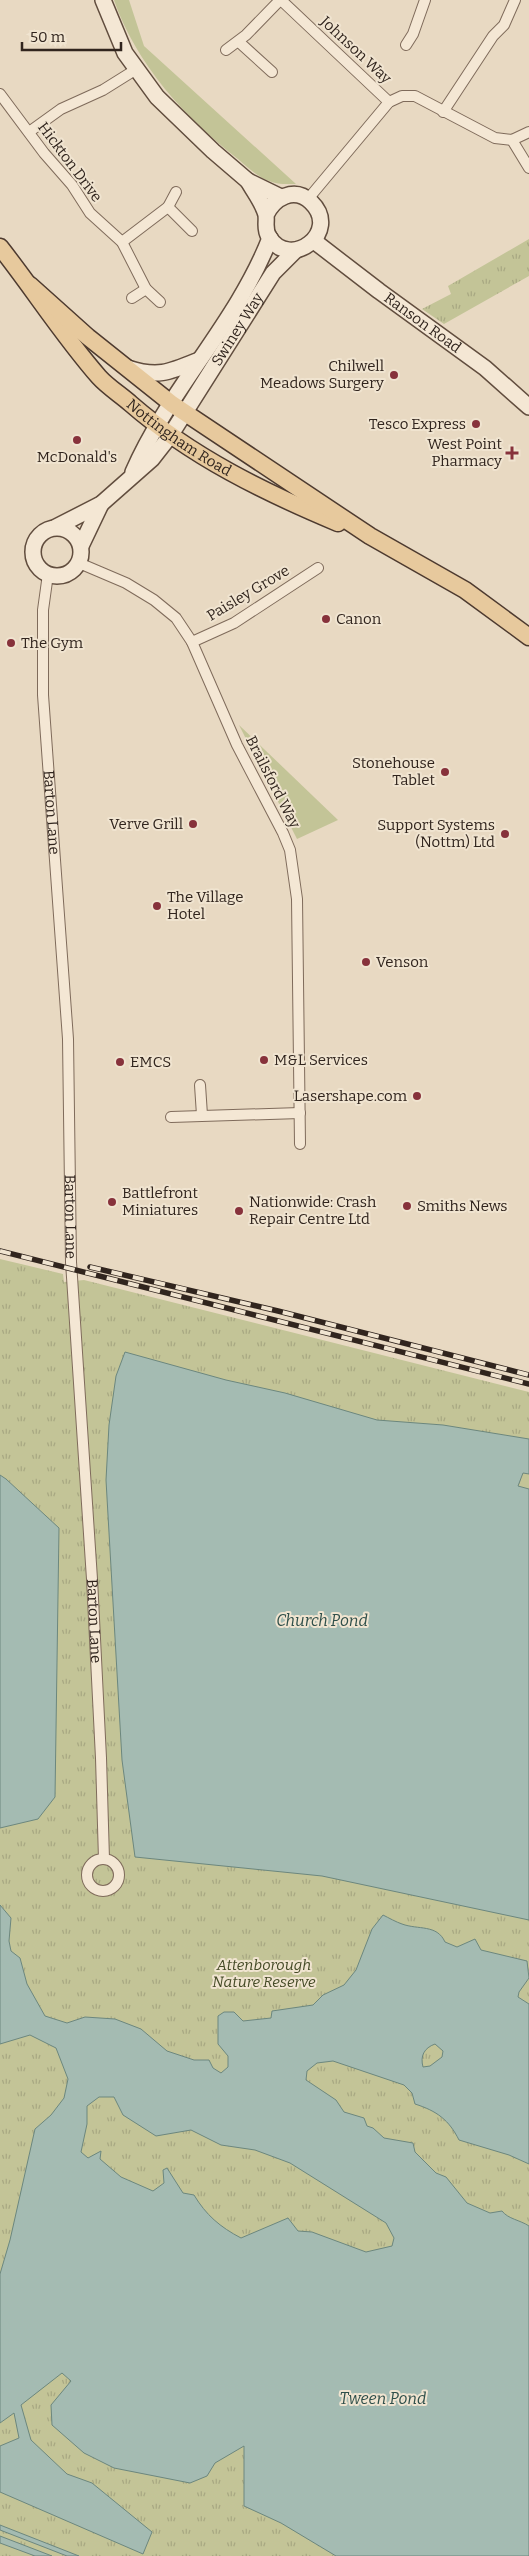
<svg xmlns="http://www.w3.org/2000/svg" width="529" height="2556" font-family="Bitter,serif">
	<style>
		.grass { fill: #c3c497 }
		.park { fill: url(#park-tufts) }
		.water { fill: #a4bbb2; stroke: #6c877e; fill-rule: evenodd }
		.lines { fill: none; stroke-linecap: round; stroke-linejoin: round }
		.street-casing { stroke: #7f6b5b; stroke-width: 12 }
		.secondary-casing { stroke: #614d3e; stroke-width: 18 }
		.primary-casing { stroke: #4d3a2f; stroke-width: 19 }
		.street { stroke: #f4e7d4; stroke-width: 10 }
		.secondary { stroke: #f4e7d4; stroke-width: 15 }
		.primary { stroke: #e7c99d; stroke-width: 16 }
		.rail-casing { stroke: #31251e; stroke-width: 5.5 }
		.rail { stroke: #f0e4d0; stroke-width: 4; stroke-dasharray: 11; stroke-linecap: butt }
		.poi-dot { fill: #87323b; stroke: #f0e4d0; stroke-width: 2 }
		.labels { text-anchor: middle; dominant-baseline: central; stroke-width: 4; stroke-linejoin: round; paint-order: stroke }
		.street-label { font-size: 15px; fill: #31251e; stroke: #f0e4d0 }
		.poi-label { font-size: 15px; fill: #31251e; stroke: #f0e4d0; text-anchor: start }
		.park-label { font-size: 15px; font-style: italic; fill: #454b27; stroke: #f0e4d0 }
		.water-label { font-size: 16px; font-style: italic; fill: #2f4f4a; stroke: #f0e4d0 }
	</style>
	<defs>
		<pattern id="park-tufts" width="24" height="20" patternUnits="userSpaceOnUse" patternTransform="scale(1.25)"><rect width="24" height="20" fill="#c3c497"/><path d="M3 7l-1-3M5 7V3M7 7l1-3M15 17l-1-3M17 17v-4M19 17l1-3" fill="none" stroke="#a8a882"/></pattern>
	</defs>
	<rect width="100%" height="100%" fill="#e8d9c2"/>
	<g class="grass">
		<path d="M114 0H129L144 46 296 184C287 184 278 185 269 181 258 177 247 167 238 159 185 118 136 64 114 0Z"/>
		<polygon points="239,725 338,820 297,839"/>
	</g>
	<g class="park">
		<polygon points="529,239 529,276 444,324 422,309 451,294 448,286"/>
		<polygon points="0,1259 63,1274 64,1282 84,1280 529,1392 529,2556 0,2556"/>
	</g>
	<g class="water">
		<polygon points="125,1352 226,1380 285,1393 377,1420 443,1425 529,1439 529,1474 523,1473 518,1486 529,1489 529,1920 322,1876 135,1857 122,1760 106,1480 109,1425 116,1376"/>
		<polygon points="0,1475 6,1479 59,1528 55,1797 38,1819 0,1828"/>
		<path d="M0 1905 11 1918 9 1941 11 1951 20 1958 27 1984 45 2016 67 2023 85 2017 115 2019 141 2029 167 2051 194 2060H209L213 2068 221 2073 228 2067V2056L218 2044V2016L224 2012H234L243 2021 271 2018 272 2011 313 2005 323 1995 344 1985 356 1970 372 1929 383 1915C389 1918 396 1922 402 1924 418 1930 437 1924 445 1942L457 1947 475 1939 481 1950 527 1961 529 1978 519 1992 518 1997 529 2004V2164L509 2155 459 2140C449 2120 437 2111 415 2104L412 2093 404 2085 333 2061 317 2063 307 2071 306 2080 336 2100 344 2112 364 2118 367 2126 373 2128 384 2138 413 2143 415 2152 436 2173 446 2177 467 2203 490 2213 502 2211C508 2219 520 2220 529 2226V2556H336L281 2523 244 2506V2446L215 2463 207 2476 190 2483 114 2468 84 2453 52 2425 51 2405 71 2381 62 2373 21 2405 31 2440 67 2474 92 2483 152 2532 143 2554 0 2492V2446L19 2438 14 2413 0 2423V2274L10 2240 35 2129 51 2115 64 2098 68 2079 56 2048 30 2035 0 2044ZM435 2044 443 2051 442 2057 430 2066 423 2067C420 2056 424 2048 435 2044ZM99 2097H114L123 2115 156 2136 191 2130 221 2145 255 2150 290 2163 386 2223 394 2238 392 2246 366 2252 312 2232 298 2231 288 2218 241 2238C220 2227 206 2215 194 2195L183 2193 167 2168 163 2170 164 2183 153 2191 121 2177 100 2159 101 2151 88 2158 81 2152 87 2124V2106Z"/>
		<polygon points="0,2525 79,2556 67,2556 0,2530"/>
		<polygon points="0,2536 52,2556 35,2556 0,2543"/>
	</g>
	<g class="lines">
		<defs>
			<g id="street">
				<polyline points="281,0 389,102"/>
				<polyline points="239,42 272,72"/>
				<polyline points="406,45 413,34 425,0"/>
				<polyline points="226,50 246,35 280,0"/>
				<polyline points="0,94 44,153 72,185 90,213 122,242 146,289 160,302"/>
				<polyline points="443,112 493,36 504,25 515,0"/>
				<polyline points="29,132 61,109 103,90 135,70"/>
				<polyline points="512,140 529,168"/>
				<polyline points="308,199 389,102 402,96 415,96 495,138 512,140 529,132"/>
				<polyline points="168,207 192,231"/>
				<polyline points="122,242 168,207 176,192"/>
				<polyline points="132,298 146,289"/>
				<polyline points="79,563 126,583 154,600 176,618 192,642 237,745 283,833 290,850 297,899 300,1144"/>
				<path id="s1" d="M48 574 43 610V695L68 1039 71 1262 92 1579 101 1758 104 1859"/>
				<polyline points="192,642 234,623 318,568"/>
				<polyline points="200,1085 202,1115"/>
				<polyline points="171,1117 300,1113"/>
				<circle cx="103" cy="1875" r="16"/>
			</g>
			<g id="secondary">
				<polyline points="103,0 125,53 157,97 213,151 248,181 281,197"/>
				<path d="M248 181C254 192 263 203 266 215 267 223 264 229 269 237 290 271 342 232 311 202 294 186 274 198 266 215"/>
				<path id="s2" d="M314 241 379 291 485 368 529 407"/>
				<path d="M128 368C158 378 170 372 199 360"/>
				<path d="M133 472C169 389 237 323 270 238"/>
				<path id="s3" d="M56 527 101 504 152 459 170 436 273 273 295 251"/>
				<circle cx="57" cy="552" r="24"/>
				<polyline points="81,546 101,504"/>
			</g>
			<g id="primary">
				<path id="s4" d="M0 247C34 290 63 336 99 377 108 387 121 395 131 404 192 457 264 492 338 523"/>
				<polyline points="30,285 88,337 172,404 370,536 465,590 529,637"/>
			</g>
		</defs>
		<use href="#street" class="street-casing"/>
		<use href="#secondary" class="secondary-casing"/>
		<use href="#primary" class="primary-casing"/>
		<use href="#street" class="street"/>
		<use href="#secondary" class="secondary"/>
		<use href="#primary" class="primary"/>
		<defs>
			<g id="rail">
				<polyline points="0,1251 529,1384"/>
				<polyline points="90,1267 278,1311 529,1375"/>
			</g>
		</defs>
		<use href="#rail" class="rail-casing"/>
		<use href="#rail" class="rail"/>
	</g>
	<g class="poi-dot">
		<circle cx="394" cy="375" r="5"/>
		<circle cx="476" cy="424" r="5"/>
		<circle cx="77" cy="440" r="5"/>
		<path d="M509.5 445.5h5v5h5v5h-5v5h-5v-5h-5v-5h5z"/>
		<circle cx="326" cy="619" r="5"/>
		<circle cx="11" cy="643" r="5"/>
		<circle cx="445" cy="772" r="5"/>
		<circle cx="193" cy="824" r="5"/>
		<circle cx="505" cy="834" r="5"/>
		<circle cx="157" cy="906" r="5"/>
		<circle cx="366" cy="962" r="5"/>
		<circle cx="264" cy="1060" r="5"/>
		<circle cx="120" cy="1062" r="5"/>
		<circle cx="417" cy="1096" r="5"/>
		<circle cx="112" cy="1202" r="5"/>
		<circle cx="407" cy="1206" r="5"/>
		<circle cx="239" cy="1211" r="5"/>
	</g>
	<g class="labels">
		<g class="street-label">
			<text transform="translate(356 50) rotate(43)">Johnson Way</text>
			<text transform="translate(70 162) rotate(53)">Hickton Drive</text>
			<text stroke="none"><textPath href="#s2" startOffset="136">Ranson Road</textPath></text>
			<text stroke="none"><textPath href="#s3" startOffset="274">Swiney Way</textPath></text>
			<text stroke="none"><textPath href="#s4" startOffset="264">Nottingham Road</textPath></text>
			<text transform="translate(248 593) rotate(-31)">Paisley Grove</text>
			<text transform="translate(273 782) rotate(63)">Brailsford Way</text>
			<text stroke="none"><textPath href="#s1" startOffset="239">Barton Lane</textPath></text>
			<text stroke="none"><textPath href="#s1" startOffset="644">Barton Lane</textPath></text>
			<text stroke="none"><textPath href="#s1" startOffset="1049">Barton Lane</textPath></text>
		</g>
		<g class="poi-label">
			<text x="384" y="366" text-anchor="end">Chilwell<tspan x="384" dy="17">Meadows Surgery</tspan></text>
			<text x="466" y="424" text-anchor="end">Tesco Express</text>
			<text x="502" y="444" text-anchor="end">West Point<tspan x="502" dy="17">Pharmacy</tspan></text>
			<text x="77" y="457" text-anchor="middle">McDonald's</text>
			<text x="336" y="619">Canon</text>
			<text x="21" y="643">The Gym</text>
			<text x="435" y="763" text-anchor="end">Stonehouse<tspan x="435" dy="17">Tablet</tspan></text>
			<text x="183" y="824" text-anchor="end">Verve Grill</text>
			<text x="495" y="825" text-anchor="end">Support Systems<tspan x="495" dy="17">(Nottm) Ltd</tspan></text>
			<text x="167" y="897">The Village<tspan x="167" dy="17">Hotel</tspan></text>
			<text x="376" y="962">Venson</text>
			<text x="274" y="1060">M&amp;L Services</text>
			<text x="130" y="1062">EMCS</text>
			<text x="407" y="1096" text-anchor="end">Lasershape.com</text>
			<text x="122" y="1193">Battlefront<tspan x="122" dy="17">Miniatures</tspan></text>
			<text x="249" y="1202">Nationwide: Crash<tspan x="249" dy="17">Repair Centre Ltd</tspan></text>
			<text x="417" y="1206">Smiths News</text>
		</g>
		<g class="park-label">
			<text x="264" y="1965">Attenborough<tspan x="264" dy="17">Nature Reserve</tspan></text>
		</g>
		<g class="water-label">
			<text x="322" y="1620">Church Pond</text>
			<text x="383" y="2398">Tween Pond</text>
		</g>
	</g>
	<path d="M22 42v8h99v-8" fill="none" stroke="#31251e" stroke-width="2.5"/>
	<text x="30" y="42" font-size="15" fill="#31251e" stroke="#f0e4d0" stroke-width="4" paint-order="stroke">50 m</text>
</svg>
